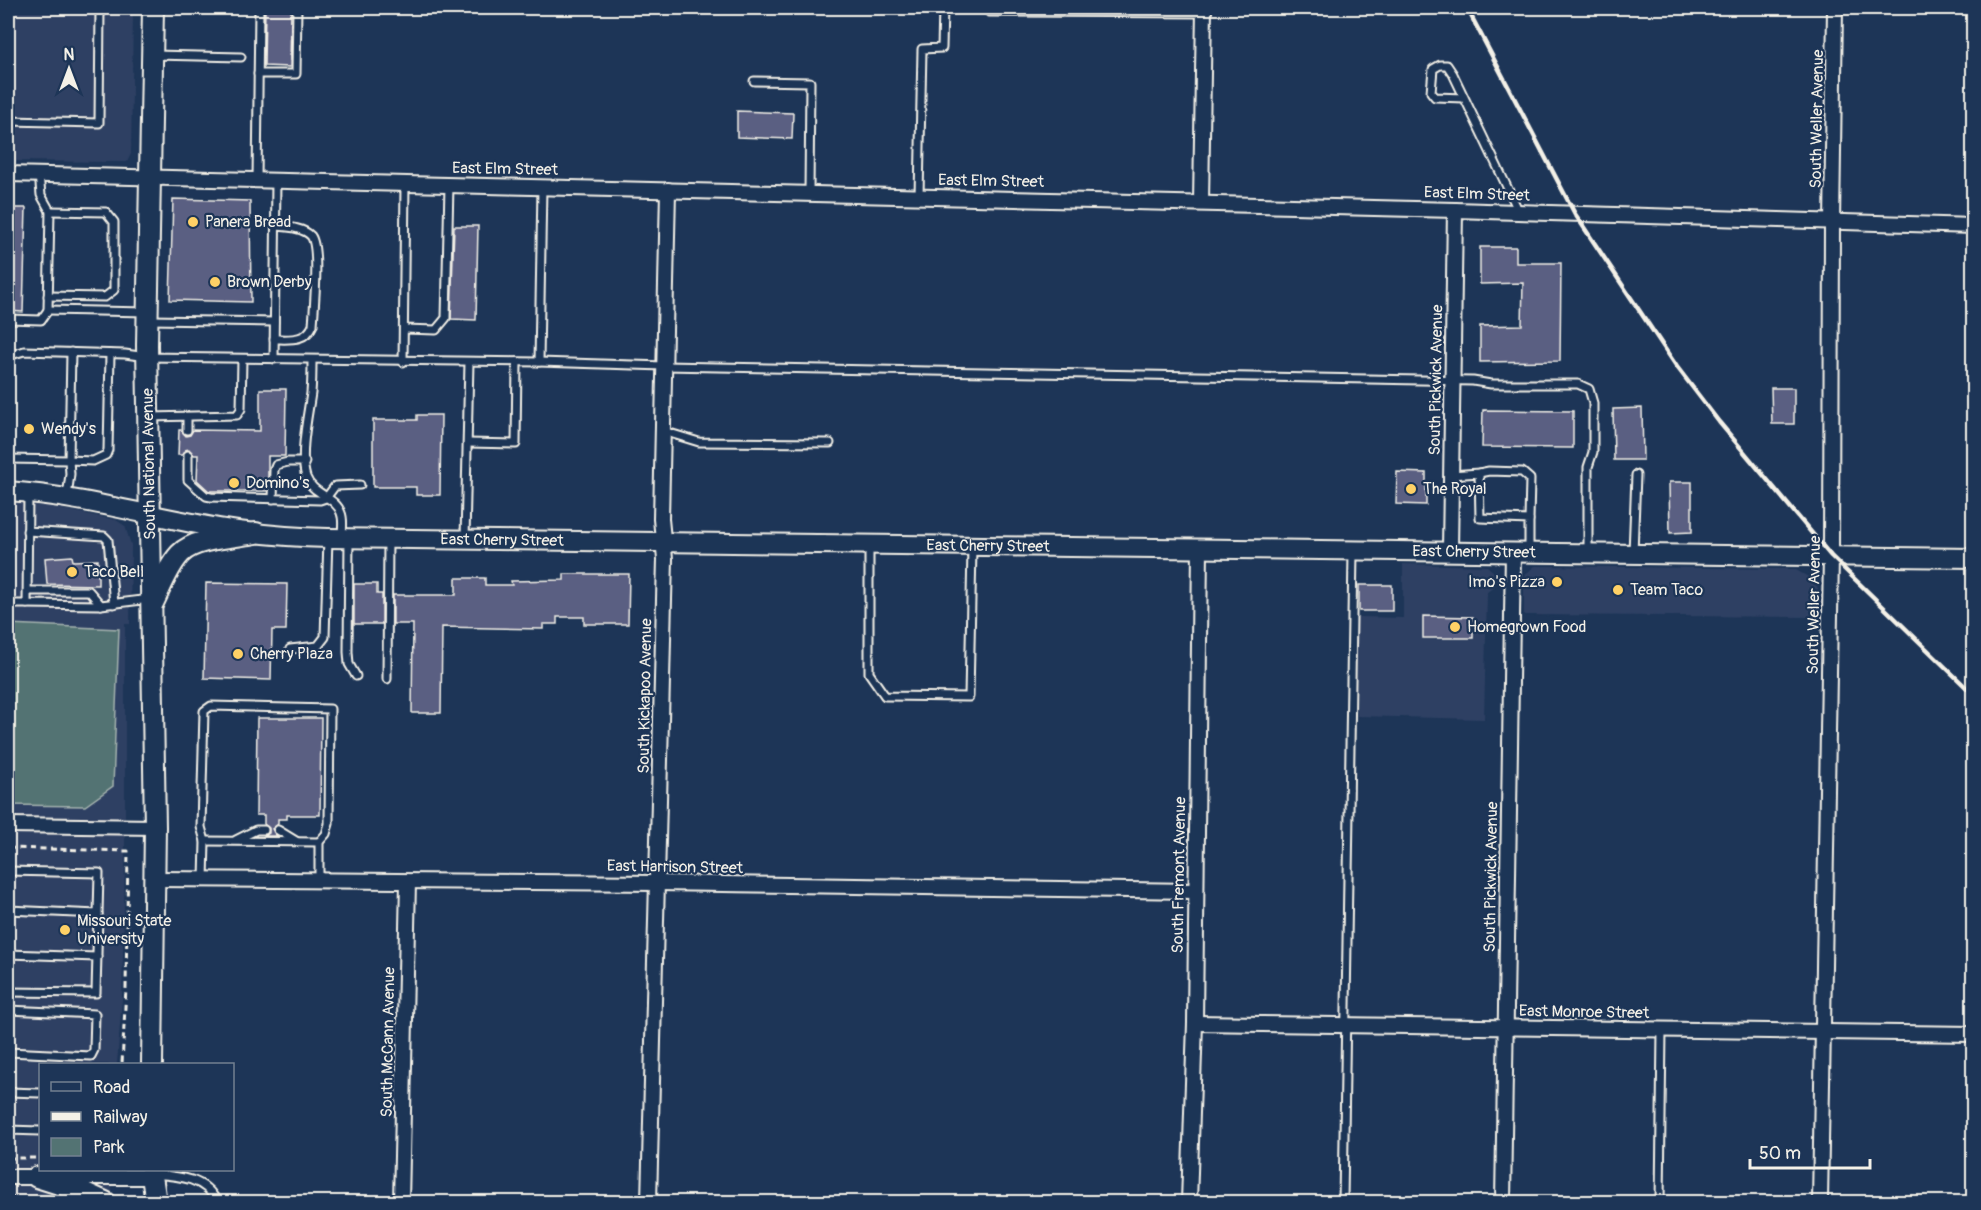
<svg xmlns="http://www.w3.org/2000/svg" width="1981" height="1210" font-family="Pangolin,sans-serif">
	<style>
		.built { fill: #2f4164 }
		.green { fill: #537373; stroke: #a4b2ae; stroke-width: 1.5 }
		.building { fill: #5a5e82; stroke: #f4f1e8; stroke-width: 1.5 }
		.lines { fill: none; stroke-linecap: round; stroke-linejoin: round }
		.service-casing { stroke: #f4f1e8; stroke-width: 11 }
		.minor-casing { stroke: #f4f1e8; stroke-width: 18 }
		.tertiary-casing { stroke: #f4f1e8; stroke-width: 22 }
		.secondary-casing { stroke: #f4f1e8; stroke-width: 24 }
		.path { stroke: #f4f1e8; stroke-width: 3; stroke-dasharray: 6 4.5; stroke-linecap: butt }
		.service { stroke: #1d3557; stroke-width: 7 }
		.minor { stroke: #1d3557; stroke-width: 14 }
		.tertiary { stroke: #1d3557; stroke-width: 18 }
		.secondary { stroke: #1d3557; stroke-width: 20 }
		.rail { stroke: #f4f1e8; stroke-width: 4.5 }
		.poi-dot { fill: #ffd166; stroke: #1d3557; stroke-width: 2 }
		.labels { text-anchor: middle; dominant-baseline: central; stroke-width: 4.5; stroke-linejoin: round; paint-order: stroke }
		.street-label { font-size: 16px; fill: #f4f1e8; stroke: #1d3557 }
		.poi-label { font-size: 16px; fill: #f4f1e8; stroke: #1d3557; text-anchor: start }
	</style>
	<rect width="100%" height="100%" fill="#1d3557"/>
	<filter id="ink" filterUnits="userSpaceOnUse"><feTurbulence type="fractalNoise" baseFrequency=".0167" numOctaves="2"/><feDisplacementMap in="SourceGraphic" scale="12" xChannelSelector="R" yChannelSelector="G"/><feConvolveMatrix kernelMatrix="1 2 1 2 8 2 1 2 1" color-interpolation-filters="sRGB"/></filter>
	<g filter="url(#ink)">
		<g class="built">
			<polygon points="8,8 133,8 131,154 127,162 8,161"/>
			<polygon points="8,498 116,520 125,526 131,545 130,624 125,624 125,862 122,998 117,1064 40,1064 40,1170 112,1170 112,1202 8,1202"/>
			<polygon points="1403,564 1487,566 1498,576 1494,587 1487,592 1484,719 1357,716 1357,617 1403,618"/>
			<polygon points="1535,566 1794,569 1810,578 1817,586 1823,605 1823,617 1524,615 1524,579 1527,573"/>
		</g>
		<polygon class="green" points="8,624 119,629 113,786 85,806 8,805"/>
		<g class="building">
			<polygon points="265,8 291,8 290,67 264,66"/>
			<polygon points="737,111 793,113 792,139 737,137"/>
			<polygon points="173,199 250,201 251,302 170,300"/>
			<polygon points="8,208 26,208 23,312 8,311"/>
			<polygon points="454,226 478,226 476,320 451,319"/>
			<polygon points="1480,247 1516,247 1516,263 1561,263 1560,361 1480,362 1480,326 1522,325 1523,283 1480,284"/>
			<polygon points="1771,388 1794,388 1794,424 1772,424"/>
			<polygon points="260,389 286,389 285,456 268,456 268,491 209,491 197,480 198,455 194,455 189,449 185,450 182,455 178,455 179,430 181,430 186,436 190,435 193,430 260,431"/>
			<polygon points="1642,408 1643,460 1614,460 1613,409"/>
			<polygon points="1483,410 1573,411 1573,448 1482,447"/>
			<polygon points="417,415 441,415 440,495 416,495 416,487 373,487 373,420 417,420"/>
			<polygon points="1397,472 1426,473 1426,505 1396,504"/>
			<polygon points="1669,482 1692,482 1692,532 1670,533"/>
			<polygon points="72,556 73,561 98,560 98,585 47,584 45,558"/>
			<polygon points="564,574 629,574 628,624 584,624 584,617 557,617 557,624 543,624 543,629 442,627 441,713 412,713 413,624 393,624 393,595 456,595 456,578 485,578 485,585 512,585 511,581 564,580"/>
			<polygon points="206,583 287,584 286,630 272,630 271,680 204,678"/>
			<polygon points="354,584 377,584 377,594 382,594 382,624 354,624"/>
			<rect x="1359" y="585" width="33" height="26"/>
			<polygon points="1423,616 1473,617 1473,638 1423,638"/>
			<polygon points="257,718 321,718 320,815 287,815 287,819 278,819 278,824 272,829 277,836 264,836 269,833 269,828 264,824 264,815 256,815"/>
		</g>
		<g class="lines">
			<defs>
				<g id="service">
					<polyline points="989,12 1204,13"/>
					<polyline points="154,55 241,57"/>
					<polyline points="258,74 296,74 297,8"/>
					<polyline points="754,81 810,82 809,193"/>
					<polyline points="1464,98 1435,97 1431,92 1433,69 1440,65 1447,65 1453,74 1519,212"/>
					<polyline points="8,121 99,123 100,8"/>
					<polyline points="257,180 259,8"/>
					<polyline points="919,196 922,49 942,48 943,8"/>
					<polyline points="48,296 105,297 114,290 114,222 106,212 50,211"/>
					<polyline points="48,310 147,312"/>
					<polyline points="8,319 41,320 48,310 50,211 41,195 39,174"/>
					<polyline points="151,320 274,322"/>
					<polyline points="404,329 436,330 446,318 449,185"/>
					<path d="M274 339C289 339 306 342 313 325 314 309 320 248 311 236 303 227 286 227 275 226"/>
					<polyline points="71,352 69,460 93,461 106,455 108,450 110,354"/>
					<polyline points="8,356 24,351 125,354 147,357 539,362 664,366 1473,381 1491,384 1578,384 1589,389 1593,403 1593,452 1588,467 1588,552"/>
					<polyline points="274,359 276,181"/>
					<path d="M312 360C312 371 312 382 311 393 308 415 299 455 306 477 312 494 336 497 341 513 344 520 342 529 342 536"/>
					<polyline points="403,362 405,184"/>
					<polyline points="539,362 542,187"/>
					<polyline points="150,417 237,415 241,409 242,359"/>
					<polyline points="187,417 187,430"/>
					<polyline points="663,431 699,442 830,443"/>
					<polyline points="468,443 516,444 517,362"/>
					<polyline points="188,455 188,480 206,496 211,497 320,500 326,498 335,486 360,485"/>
					<polyline points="8,459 69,460 70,474 67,497"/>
					<polyline points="1479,473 1489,471 1522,472 1530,479 1529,520"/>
					<polyline points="1451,475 1479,473 1480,518 1529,520 1529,552"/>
					<polyline points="28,495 27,604 101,605 150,599"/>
					<polyline points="273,499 274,470 276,465 288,462 305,462"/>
					<polyline points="27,531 104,536 108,540 114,604"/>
					<polyline points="349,539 348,652 349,664 356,676"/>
					<polyline points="465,539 469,362"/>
					<polyline points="869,546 869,673 885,696 969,697 972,548"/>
					<polyline points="1633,553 1636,475"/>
					<polyline points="28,591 89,591 101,605"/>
					<polyline points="8,604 27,604"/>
					<polyline points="290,649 318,646 325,637 328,538"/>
					<polyline points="387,679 388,539"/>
					<polyline points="278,830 296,841"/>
					<polyline points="236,840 256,830 264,830"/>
					<polyline points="205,841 319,842"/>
					<polyline points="8,871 99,873 98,914 8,910"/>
					<polyline points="204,880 205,841 201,827 204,711 211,706 330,709 329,824 326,834 319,842 319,881"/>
					<polyline points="8,954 97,957"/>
					<polyline points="8,992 96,993 98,914"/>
					<polyline points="8,1010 95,1014 94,1050 91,1056 8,1052"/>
					<polyline points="8,1092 40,1093"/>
					<polyline points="8,1130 40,1131"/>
					<path d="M152 1174C178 1176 205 1177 217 1202"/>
					<polyline points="1343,1202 1353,552"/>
					<polyline points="1660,1202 1662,1030"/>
				</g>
				<g id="minor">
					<polyline points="8,174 1455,210 1974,226"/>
					<polyline points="1201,203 1204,8"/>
					<polyline points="1450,550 1455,210"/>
					<polyline points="8,825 155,827"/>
					<polyline points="154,879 658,883 1195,891"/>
					<polyline points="1195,1023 1974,1034"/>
					<polyline points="8,1177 151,1177"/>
					<polyline points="401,1202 408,882"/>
					<polyline points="649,1202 665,559 661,519 668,190"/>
					<polyline points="1189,1202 1195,1023 1200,548"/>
					<polyline points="1503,1202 1513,551"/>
					<polyline points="1820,1202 1831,556 1832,223 1835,8"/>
				</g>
				<g id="tertiary">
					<path id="s1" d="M8 491C79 496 148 516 219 528 255 534 291 537 328 538L1974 558"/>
				</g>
				<g id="secondary">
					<path d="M153 603C161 587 168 567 180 554 195 538 235 537 256 533"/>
					<polyline points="152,1064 155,827 147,345 153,8"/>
					<polyline points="151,1170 156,1202"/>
					<polyline points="37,1177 81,1191 105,1202"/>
				</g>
			</defs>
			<use href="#service" class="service-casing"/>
			<use href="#minor" class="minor-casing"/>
			<use href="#tertiary" class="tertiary-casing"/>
			<use href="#secondary" class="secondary-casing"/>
			<g class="path">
				<polyline points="8,848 128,851 126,988 122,1064"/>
				<polyline points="8,1158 36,1158"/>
				<polyline points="8,1197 16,1197"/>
			</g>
			<use href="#service" class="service"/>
			<use href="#minor" class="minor"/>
			<use href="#tertiary" class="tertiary"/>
			<use href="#secondary" class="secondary"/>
			<polyline class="rail" points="1467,8 1575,214 1677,367 1719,422 1831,556 1974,695"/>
		</g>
	</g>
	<g class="poi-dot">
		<circle cx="193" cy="222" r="6"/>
		<circle cx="215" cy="282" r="6"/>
		<circle cx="29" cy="429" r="6"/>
		<circle cx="234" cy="483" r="6"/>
		<circle cx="1411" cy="489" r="6"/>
		<circle cx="72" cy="572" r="6"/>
		<circle cx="1557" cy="582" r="6"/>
		<circle cx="1618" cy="590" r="6"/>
		<circle cx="1455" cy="627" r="6"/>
		<circle cx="238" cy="654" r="6"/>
		<circle cx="65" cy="930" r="6"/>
	</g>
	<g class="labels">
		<g class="street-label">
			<text transform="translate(1817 119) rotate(-89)">South Weller Avenue</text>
			<text transform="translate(505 169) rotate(1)">East Elm Street</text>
			<text transform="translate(991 181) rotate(1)">East Elm Street</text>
			<text transform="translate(1477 194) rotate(2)">East Elm Street</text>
			<text transform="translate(1436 380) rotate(-89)">South Pickwick Avenue</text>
			<text transform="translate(149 464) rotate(-91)">South National Avenue</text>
			<text stroke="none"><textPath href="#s1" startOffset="498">East Cherry Street</textPath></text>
			<text stroke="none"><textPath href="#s1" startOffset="984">East Cherry Street</textPath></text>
			<text stroke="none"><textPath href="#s1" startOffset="1470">East Cherry Street</textPath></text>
			<text transform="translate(1814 605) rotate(-89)">South Weller Avenue</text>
			<text transform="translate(645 696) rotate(-89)">South Kickapoo Avenue</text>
			<text transform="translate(675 867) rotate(1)">East Harrison Street</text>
			<text transform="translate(1179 875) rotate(-89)">South Fremont Avenue</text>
			<text transform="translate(1491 877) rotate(-89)">South Pickwick Avenue</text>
			<text transform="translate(1584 1012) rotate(1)">East Monroe Street</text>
			<text transform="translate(388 1042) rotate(-89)">South McCann Avenue</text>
		</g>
		<g class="poi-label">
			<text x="205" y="222">Panera Bread</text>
			<text x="227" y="282">Brown Derby</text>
			<text x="41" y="429">Wendy's</text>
			<text x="246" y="483">Domino's</text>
			<text x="1423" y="489">The Royal</text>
			<text x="84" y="572">Taco Bell</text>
			<text x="1545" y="582" text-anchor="end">Imo's Pizza</text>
			<text x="1630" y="590">Team Taco</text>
			<text x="1467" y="627">Homegrown Food</text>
			<text x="250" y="654">Cherry Plaza</text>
			<text x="77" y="921">Missouri State<tspan x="77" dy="18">University</tspan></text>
		</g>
	</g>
	<rect width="1981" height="1210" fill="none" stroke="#1d3557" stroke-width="30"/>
	<rect x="15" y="15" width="1951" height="1180" fill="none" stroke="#f4f1e8" stroke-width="2" filter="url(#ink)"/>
	<rect x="39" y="1063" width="195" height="108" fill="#1d3557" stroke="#738091" stroke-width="1.5"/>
	<rect x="51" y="1082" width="30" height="9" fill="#1d3557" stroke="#738091" stroke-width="1.5"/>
	<text x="93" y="1093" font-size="18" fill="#f4f1e8">Road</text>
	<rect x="51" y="1112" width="30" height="9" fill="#f4f1e8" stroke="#738091" stroke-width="1.5"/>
	<text x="93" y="1123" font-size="18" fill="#f4f1e8">Railway</text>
	<rect x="51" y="1138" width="30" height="18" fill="#537373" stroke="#738091" stroke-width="1.5"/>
	<text x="93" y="1153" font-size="18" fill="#f4f1e8">Park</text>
	<g transform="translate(69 69)" stroke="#1d3557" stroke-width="4.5" paint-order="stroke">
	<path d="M0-4.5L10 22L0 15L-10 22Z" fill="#f4f1e8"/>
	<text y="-9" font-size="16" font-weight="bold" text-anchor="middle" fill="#f4f1e8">N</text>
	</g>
	<path d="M1750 1159v9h120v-9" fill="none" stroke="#f4f1e8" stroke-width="3"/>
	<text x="1759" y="1159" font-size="18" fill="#f4f1e8" stroke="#1d3557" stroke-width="4.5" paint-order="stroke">50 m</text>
</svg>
